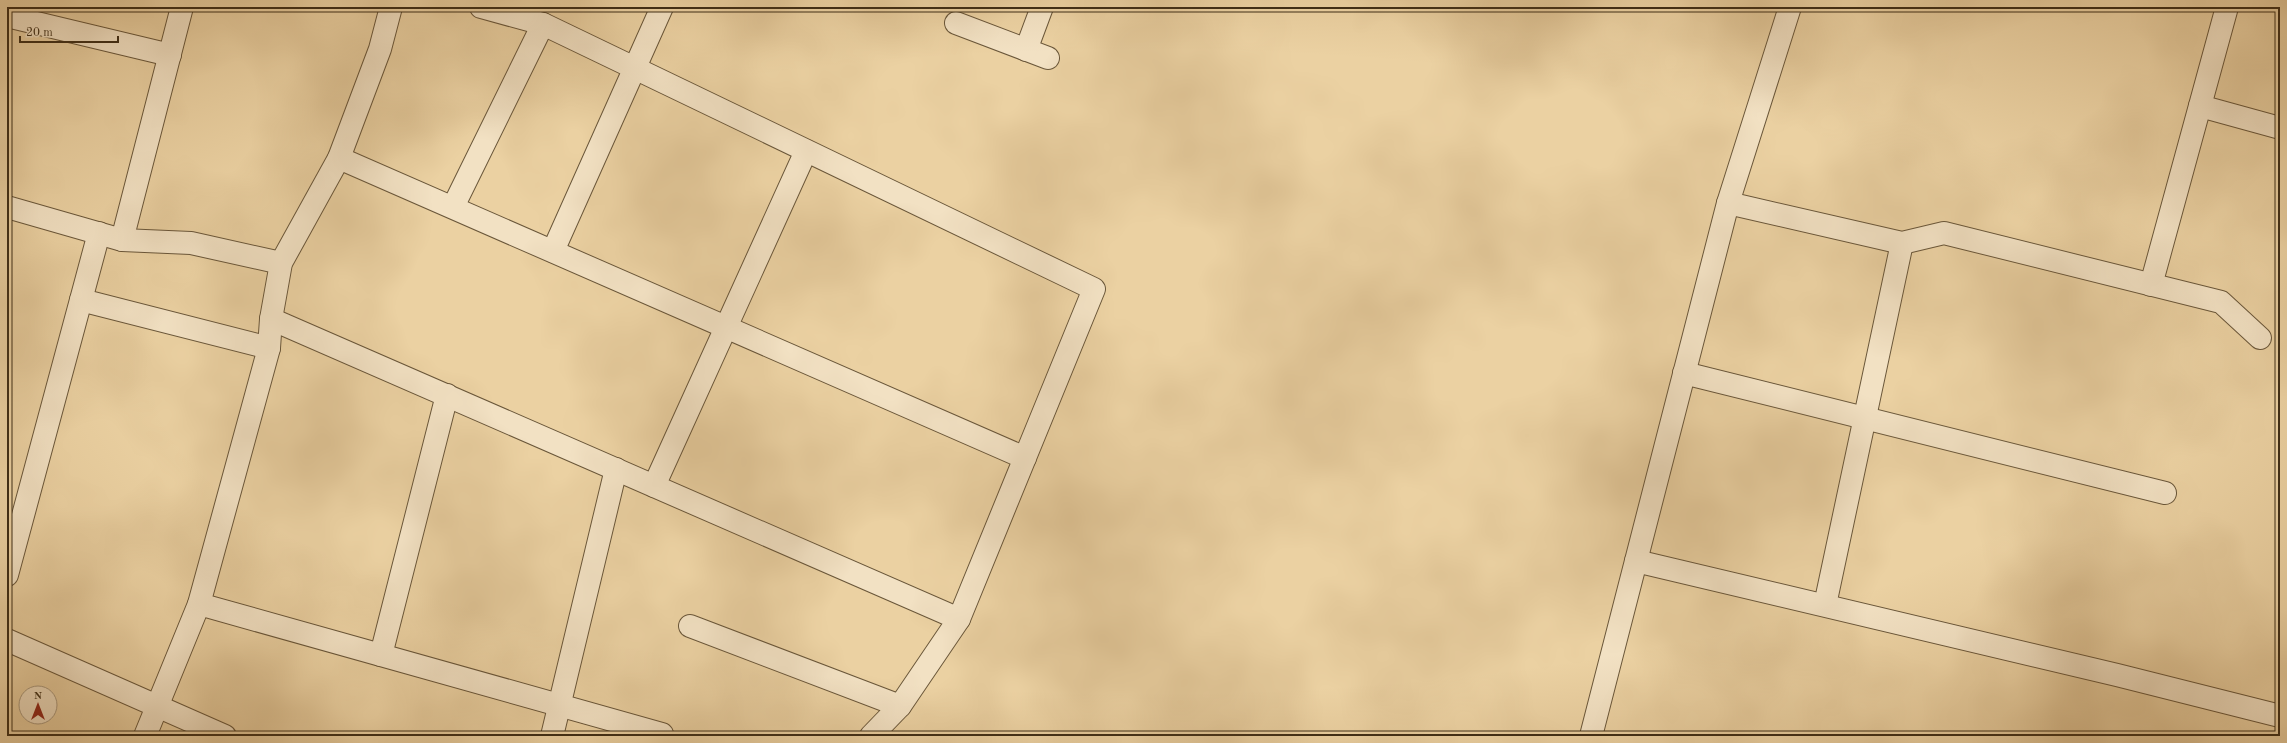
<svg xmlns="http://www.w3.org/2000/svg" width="2287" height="743" font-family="'Old Standard TT',serif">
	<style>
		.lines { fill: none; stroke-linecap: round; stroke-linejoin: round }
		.minor-casing { stroke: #6a573a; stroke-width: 24 }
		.minor { stroke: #f2e1c3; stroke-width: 22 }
	</style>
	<rect width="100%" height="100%" fill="#ebd1a2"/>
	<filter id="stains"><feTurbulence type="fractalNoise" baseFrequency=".005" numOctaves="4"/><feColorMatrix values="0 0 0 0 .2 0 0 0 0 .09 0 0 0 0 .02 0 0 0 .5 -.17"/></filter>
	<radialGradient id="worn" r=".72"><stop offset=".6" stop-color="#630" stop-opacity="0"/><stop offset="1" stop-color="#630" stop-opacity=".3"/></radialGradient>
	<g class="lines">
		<defs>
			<g id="minor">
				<polyline points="481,7 543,24 1094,289 959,619 900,706 871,736"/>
				<polyline points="7,16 170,55"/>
				<polyline points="956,23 1048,58"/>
				<polyline points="1026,50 1042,7"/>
				<polyline points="2200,106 2280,128"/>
				<polyline points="339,158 1025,458"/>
				<polyline points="1728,203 1902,243 1944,233 2221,302 2260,338"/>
				<polyline points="7,207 122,240 191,243 281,263"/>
				<polyline points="453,207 543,24"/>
				<polyline points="122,240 182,7"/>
				<polyline points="553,251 662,7"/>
				<polyline points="2151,285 2227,7"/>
				<polyline points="81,300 269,348"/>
				<polyline points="271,319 959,619"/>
				<polyline points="1684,373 2165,493"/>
				<polyline points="654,486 806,151"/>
				<polyline points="1636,561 2117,675 2280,716"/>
				<polyline points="7,575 99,233"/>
				<polyline points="199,604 662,734"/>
				<polyline points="1825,605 1902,243"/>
				<polyline points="690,626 900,706"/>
				<polyline points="7,640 225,736"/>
				<polyline points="381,655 447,395"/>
				<polyline points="145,736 199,604 269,348 271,319 281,263 339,158 380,49 391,7"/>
				<polyline points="552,736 616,469"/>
				<polyline points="1591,736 1728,203 1790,7"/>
			</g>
		</defs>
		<use href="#minor" class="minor-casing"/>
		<use href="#minor" class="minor"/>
	</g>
	<rect width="2287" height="743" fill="none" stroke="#ebd1a2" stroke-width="24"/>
	<rect x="8" y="8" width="2271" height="727" fill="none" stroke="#3f2e17" stroke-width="2"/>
	<rect x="12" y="12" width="2263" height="719" fill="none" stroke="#3f2e17"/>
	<g transform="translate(38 705)"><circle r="19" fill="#f2e1c3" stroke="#aa997e"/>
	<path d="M0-3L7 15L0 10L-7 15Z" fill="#8f2418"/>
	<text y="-6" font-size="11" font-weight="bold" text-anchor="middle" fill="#3f2e17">N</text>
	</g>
	<path d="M20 36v6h98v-6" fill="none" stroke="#3f2e17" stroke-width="2"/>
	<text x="26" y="36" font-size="12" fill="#3f2e17" stroke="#f2e1c3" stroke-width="3" paint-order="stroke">20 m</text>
	<rect width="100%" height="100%" filter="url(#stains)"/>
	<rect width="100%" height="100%" fill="url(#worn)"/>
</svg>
